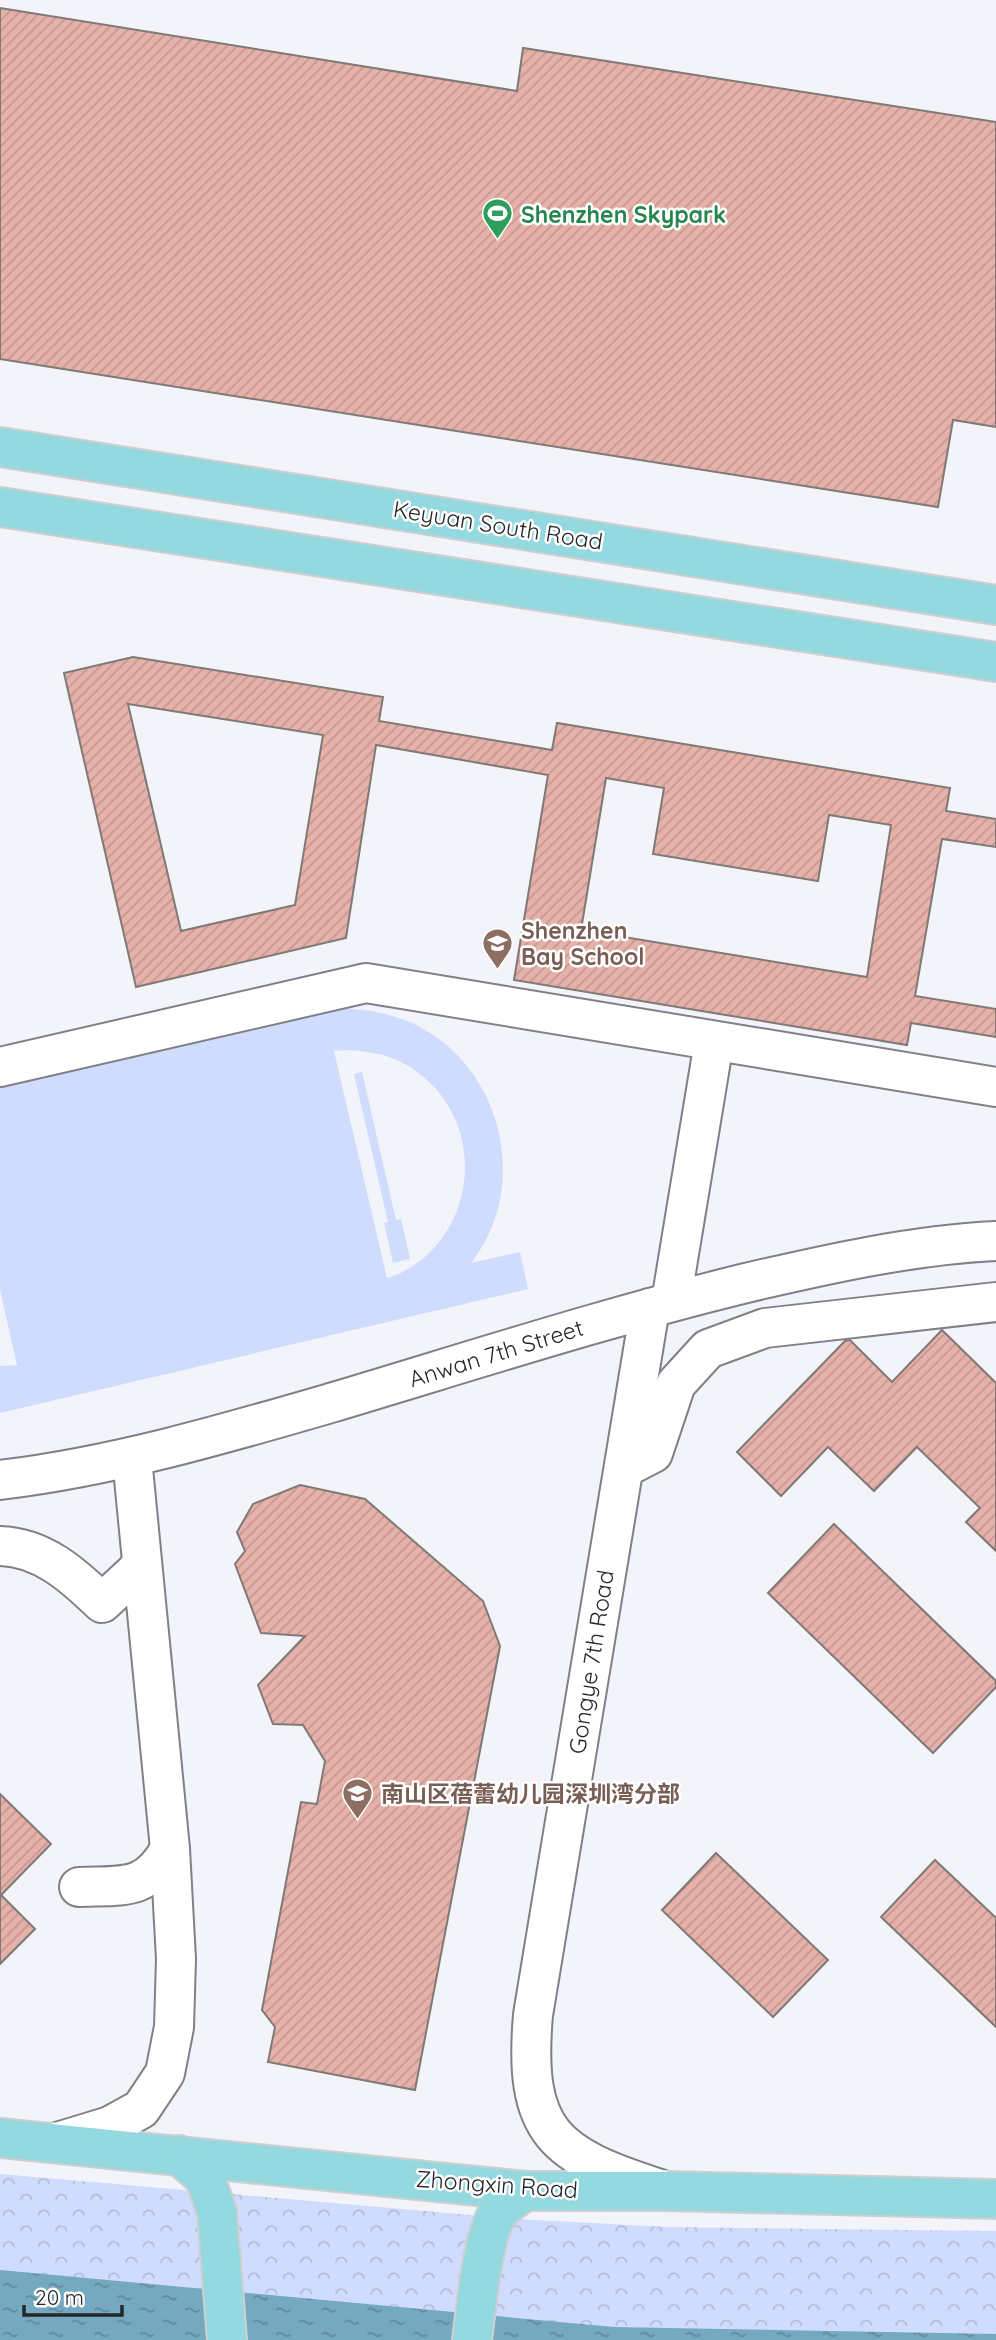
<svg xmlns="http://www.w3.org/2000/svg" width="996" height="2340" font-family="Quicksand,'Noto Sans SC',sans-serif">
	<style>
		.forest { fill: url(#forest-crowns) }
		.pitch { fill: #cfdcfd; fill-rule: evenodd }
		.water { fill: url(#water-ripples) }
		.building { fill: url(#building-hatch); stroke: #7f7978; stroke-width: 2; fill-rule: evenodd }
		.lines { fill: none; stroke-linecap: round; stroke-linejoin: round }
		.minor-casing { stroke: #7f8186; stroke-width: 42 }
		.major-casing { stroke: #cfcfd0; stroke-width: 42 }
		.minor { stroke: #fff; stroke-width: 38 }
		.major { stroke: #94d9df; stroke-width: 38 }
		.labels { text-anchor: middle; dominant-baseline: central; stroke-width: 5; stroke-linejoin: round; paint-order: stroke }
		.leisure-label { font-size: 23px; font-weight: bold; fill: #27864d; stroke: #fff; text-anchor: start }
		.street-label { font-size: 23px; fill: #262628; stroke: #fff }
		.education-label { font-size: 23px; font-weight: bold; fill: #785e54; stroke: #fff; text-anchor: start }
	</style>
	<defs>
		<pattern id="forest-crowns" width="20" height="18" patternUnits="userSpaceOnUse" patternTransform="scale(1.75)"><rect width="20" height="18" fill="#cfdcfd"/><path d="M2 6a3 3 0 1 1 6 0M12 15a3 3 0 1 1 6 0" fill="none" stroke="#b2bdd9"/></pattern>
		<pattern id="water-ripples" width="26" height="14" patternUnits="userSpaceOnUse" patternTransform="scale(1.75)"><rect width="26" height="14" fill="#75a9bf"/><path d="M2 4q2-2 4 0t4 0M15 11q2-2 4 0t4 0" fill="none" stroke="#60899b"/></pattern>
		<pattern id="building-hatch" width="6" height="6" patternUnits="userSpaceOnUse" patternTransform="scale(1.75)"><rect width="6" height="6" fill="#e6b1a9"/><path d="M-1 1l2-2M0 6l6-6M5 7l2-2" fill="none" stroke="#c59891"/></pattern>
	</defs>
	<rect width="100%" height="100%" fill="#f2f4f9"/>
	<polygon class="forest" points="0,2174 517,2219 667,2227 996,2231 996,2340 0,2340"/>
	<g class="pitch">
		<path d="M344 1008C368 1010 390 1013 412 1023 502 1064 532 1186 471 1263L520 1252 528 1289 0 1413V1366L17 1365 0 1290V1083L320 1010ZM346 1050C365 1051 385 1053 403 1063 467 1097 484 1180 442 1238 429 1256 409 1272 387 1278L334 1051Z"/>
		<polygon points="362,1072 396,1220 401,1219 410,1259 393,1263 384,1223 388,1222 354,1074"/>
	</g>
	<polygon class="water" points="0,2270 614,2327 996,2334 996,2340 0,2340"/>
	<g class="building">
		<polygon points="0,8 517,91 523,48 996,122 996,427 953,420 938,507 0,359"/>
		<path d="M133 657 383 697 379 721 552 750 557 723 950 788 946 811 996 819V847L942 839 915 996 996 1009V1037L911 1023 907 1045 514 980 548 775 376 745 346 938 136 987 64 673ZM128 704 323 735 295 905 181 931ZM606 778 664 788 653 854 818 881 829 815 891 825 867 977 581 930Z"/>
		<polygon points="942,1330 996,1383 996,1551 966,1522 980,1508 917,1447 874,1491 828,1447 781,1496 737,1452 845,1341 850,1340 892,1382"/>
		<polygon points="300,1485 365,1499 483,1601 500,1646 415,2090 268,2062 275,2027 262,2010 301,1802 317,1804 325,1761 303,1725 273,1724 258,1685 305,1636 261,1633 235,1564 245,1551 237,1532 253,1504"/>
		<polygon points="834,1524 996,1681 996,1687 933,1753 768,1593"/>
		<polygon points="0,1794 51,1844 1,1895 35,1929 0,1964"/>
		<polygon points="716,1853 828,1960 773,2017 662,1910"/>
		<polygon points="935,1860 996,1918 996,2027 881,1917"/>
	</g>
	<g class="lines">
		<defs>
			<g id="minor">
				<polyline points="0,1067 366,983 996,1087"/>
				<polyline points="671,1302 714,1042"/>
				<path d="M650 1308 533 2015C523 2133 554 2155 660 2189"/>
				<polyline points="624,1468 653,1453 676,1384 708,1349 765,1328 996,1302"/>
				<path d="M0 1480C115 1466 224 1434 334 1402 471 1361 607 1317 746 1283 828 1264 912 1245 996 1241"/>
				<path d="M0 1546C42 1547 73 1575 102 1603L142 1566"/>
				<path d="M79 1887C123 1885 146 1892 170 1849"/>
				<polyline points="54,2143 110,2126 141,2109 165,2073 174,2027 176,1959 170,1849 132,1458"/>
			</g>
			<g id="major">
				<polyline points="0,447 996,605"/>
				<polyline points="0,507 996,662"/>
				<polyline points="0,2138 526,2191 666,2191 996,2199"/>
				<polyline points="179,2155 205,2178 217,2212 227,2340"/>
				<path d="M472 2340C476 2311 482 2238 497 2215 505 2204 514 2198 526 2191"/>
			</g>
		</defs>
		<use href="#minor" class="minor-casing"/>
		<use href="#major" class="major-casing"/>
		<use href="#minor" class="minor"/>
		<use href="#major" class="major"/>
	</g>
	<defs>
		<symbol id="stadium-pin" viewBox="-11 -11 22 30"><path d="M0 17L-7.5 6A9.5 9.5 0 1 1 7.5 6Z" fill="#2e9e5b" stroke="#fff"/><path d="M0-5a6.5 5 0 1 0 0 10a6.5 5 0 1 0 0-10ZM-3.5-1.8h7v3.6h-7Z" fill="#fff"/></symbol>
		<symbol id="school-pin" viewBox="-11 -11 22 30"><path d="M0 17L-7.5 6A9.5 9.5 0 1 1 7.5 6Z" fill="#8d6e63" stroke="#fff"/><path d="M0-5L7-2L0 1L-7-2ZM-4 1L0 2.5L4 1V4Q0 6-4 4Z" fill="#fff"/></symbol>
	</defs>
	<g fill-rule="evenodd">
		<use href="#stadium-pin" x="480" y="196" width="35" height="47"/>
		<use href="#school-pin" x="480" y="926" width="35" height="47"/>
		<use href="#school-pin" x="340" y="1776" width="35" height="47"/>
	</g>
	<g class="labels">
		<g class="leisure-label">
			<text x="521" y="214">Shenzhen Skypark</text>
		</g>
		<g class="street-label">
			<text transform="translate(498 525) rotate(9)">Keyuan South Road</text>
			<text transform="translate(496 1353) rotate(-17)">Anwan 7th Street</text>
			<text transform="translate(591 1662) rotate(-81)">Gongye 7th Road</text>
			<text transform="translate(497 2184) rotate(4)">Zhongxin Road</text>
		</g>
		<g class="education-label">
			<text x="521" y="930">Shenzhen<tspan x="521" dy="26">Bay School</tspan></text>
			<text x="381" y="1793">南山区蓓蕾幼儿园深圳湾分部</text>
		</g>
	</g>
	<path d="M24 2305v10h98v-10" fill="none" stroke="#262628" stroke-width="3.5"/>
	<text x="35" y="2305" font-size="21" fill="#262628" stroke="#ffffff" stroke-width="5" paint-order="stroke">20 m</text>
</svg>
